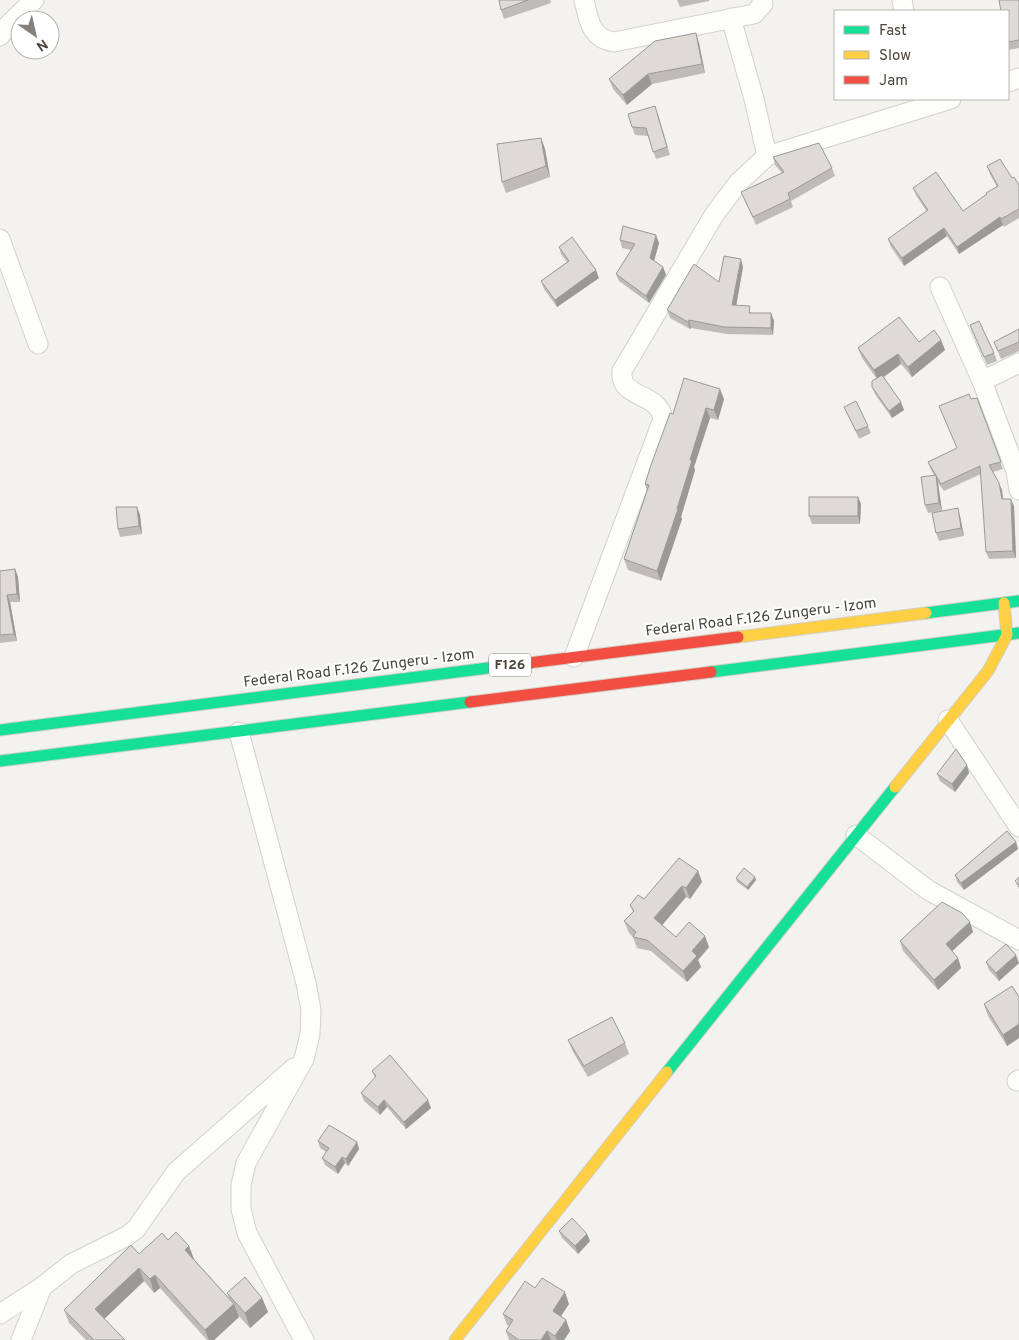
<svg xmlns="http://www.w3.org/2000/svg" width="1019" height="1340" font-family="Overpass,sans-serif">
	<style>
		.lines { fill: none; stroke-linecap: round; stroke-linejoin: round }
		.street-casing { stroke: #d2d0cb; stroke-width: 21 }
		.fast-casing { stroke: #d3cfc5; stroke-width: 13 }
		.slow-casing { stroke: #d3cfc5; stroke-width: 13 }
		.jam-casing { stroke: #d3cfc5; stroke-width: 13 }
		.street { stroke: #fdfdfc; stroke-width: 19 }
		.fast { stroke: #16e098; stroke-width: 11 }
		.slow { stroke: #ffcf43; stroke-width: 11 }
		.jam { stroke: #f24e42; stroke-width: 11 }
		.wall { fill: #bfbcb8 }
		.shaded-wall { fill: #9b9996 }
		.building { fill: #dedbd6; stroke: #9b9996 }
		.labels { text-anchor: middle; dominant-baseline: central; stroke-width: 4; stroke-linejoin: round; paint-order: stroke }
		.shield { fill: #fff; stroke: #817c74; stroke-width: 1 }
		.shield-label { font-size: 14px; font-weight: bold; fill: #4b4439 }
		.street-label { font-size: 15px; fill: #4b4439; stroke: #fff }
	</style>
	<rect width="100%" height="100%" fill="#f4f2ee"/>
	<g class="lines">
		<defs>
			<g id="street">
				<path d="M584 0C589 20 590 38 614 42L754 14 763 4 762 0"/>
				<polyline points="902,0 904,11"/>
				<polyline points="731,18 754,99 767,156 951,99"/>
				<polyline points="0,36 8,25 34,0"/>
				<polyline points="1008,82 1019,78"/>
				<polyline points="0,239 38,344"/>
				<polyline points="940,287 982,381 1016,471 1019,490"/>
				<polyline points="982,381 1019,363"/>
				<path d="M574 657 663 419C659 391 619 400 622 371L714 215 738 183 767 156"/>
				<polyline points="948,720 1019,827"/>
				<polyline points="239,732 306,983 311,1010 310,1034 304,1059 246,1163 241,1185 241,1209 247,1233 304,1340"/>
				<polyline points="856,835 928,890 1019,940"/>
				<polyline points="1017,1081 1019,1080"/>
				<polyline points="0,1314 42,1287 71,1264 127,1236 136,1229 176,1172 294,1068"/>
				<polyline points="21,1340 42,1287"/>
			</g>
			<g id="fast">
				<polyline points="926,613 1019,601"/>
				<polyline points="711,672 1019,633"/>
				<polyline points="0,730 496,667"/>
				<polyline points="0,761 470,702"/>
				<polyline points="667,1072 895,787"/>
			</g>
			<g id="slow">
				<polyline points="738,637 926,613"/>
				<polyline points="895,787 988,671 1007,635 1004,603"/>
				<polyline points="455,1340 667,1072"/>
			</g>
			<g id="jam">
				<polyline points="496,667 738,637"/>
				<polyline points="470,702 711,672"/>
			</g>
		</defs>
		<use href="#street" class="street-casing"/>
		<use href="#fast" class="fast-casing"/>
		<use href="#slow" class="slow-casing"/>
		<use href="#jam" class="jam-casing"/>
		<use href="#street" class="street"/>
		<use href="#fast" class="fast"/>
		<use href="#slow" class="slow"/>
		<use href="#jam" class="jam"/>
	</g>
	<g class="wall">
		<polygon points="499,0 550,0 551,3 504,19 501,10"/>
		<polygon points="677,0 709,0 709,1 680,7"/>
		<polygon points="1019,0 1019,48 1008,50 1008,11"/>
		<polygon points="699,43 705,73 652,84 627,105 613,89 609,79"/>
		<polygon points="658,114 670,155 656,159 648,136 635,135 632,127"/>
		<polygon points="541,138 545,149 550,177 506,193 502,182"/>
		<polygon points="773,157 832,168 835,176 791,201 793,207 756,225 741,192 782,173 775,165"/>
		<polygon points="987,166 1012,178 1019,185 1019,218 1004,227 1003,225 959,254 947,236 904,266 891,247 888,239 927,212 916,195 913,188 963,211 987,195 997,187 990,174"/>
		<polygon points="620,240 659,243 654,261 663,267 666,275 649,303 619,281 616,274 631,250 622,248"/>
		<polygon points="559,247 599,278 557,307 544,289 541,281 567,262 561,254"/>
		<polygon points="743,267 736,305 752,313 771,313 774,321 773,335 727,334 691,328 690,329 670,318 667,310 719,282"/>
		<polygon points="970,325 994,353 997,361 987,365"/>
		<polygon points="1019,329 1019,351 1001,359 994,342"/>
		<polygon points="941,340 945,350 912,377 901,364 884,377 904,410 892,418 875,394 872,387 877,379 862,358 858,348"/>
		<polygon points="977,398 1003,469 993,472 1002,490 1003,499 1014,506 1016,558 989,559 986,552 981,474 944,491 938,483 942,511 928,513 925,505 934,475 931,470 928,462 957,449 971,399"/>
		<polygon points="724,399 718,420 710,418 694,467 695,470 681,517 682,519 661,581 628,570 624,559 647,491 645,484 673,414"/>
		<polygon points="844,407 868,426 871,433 859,439"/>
		<polygon points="858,497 861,504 860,524 812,524 809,516"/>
		<polygon points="137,507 140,515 142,534 120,537 118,529"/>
		<polygon points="960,516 964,536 939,541 936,533"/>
		<polygon points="15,569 18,577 20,602 10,602 17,641 0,643 0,571"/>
		<polygon points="967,765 969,773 955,792 940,781 937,774"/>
		<polygon points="1016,842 1018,849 964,890 957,882 955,875"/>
		<polygon points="698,871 702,882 690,899 686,897 662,925 676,937 709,947 698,960 701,967 687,982 651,951 637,948 633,937 629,933 624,921 633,912 630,905 644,899"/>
		<polygon points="1019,877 1019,889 1015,881"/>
		<polygon points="736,878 756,880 748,890 737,882"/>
		<polygon points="970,922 973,932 952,951 958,958 961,968 938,990 903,951 900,941"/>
		<polygon points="986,962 1019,962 1019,963 999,981 989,970"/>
		<polygon points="1019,997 1019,1038 1007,1046 988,1016 984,1004"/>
		<polygon points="568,1040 625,1043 629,1054 588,1077 573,1052"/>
		<polygon points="372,1071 431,1108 406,1129 387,1107 380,1115 364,1101 361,1093 375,1078"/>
		<polygon points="318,1141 357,1142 359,1149 348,1166 345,1163 338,1174 325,1165 322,1158 326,1152 320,1148"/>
		<polygon points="559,1231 587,1234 590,1241 578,1254 562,1238"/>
		<polygon points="168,1240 194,1259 229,1298 227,1293 262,1298 268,1312 250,1328 237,1314 239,1317 214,1340 207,1340 160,1288 154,1293 144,1281 104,1319 125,1340 86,1340 69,1323 64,1310"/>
		<polygon points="535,1288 569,1304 561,1316 566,1320 570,1331 564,1340 509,1340 506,1331 509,1326 507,1325 503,1314"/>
	</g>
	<g class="shaded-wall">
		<polygon points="696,33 699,43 705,73 702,64"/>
		<polygon points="648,74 652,84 627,105 623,95"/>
		<polygon points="541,138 545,149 550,177 546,166"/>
		<polygon points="1000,217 1003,225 959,254 957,247"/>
		<polygon points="944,228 947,236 904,266 902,258"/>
		<polygon points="656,235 659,243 653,265 650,258"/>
		<polygon points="741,259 743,267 735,313 732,305"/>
		<polygon points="663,267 666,275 649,303 646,296"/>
		<polygon points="596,270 599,278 557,307 555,300"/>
		<polygon points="771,313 774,321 773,335 771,328"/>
		<polygon points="689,320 691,328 690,329 688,322"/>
		<polygon points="941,340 945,350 912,377 908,367"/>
		<polygon points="898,354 901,364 878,381 874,370"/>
		<polygon points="720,389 724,399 718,420 714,410"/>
		<polygon points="901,402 904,410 892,418 889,411"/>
		<polygon points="706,408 710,418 694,467 695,470 681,517 682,519 661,581 657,571 677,509 690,460"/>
		<polygon points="936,475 938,483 942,511 939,503"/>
		<polygon points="999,483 1002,490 1004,506 1002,499"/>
		<polygon points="858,497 861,504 860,524 858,516"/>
		<polygon points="1011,499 1014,506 1016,558 1013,551"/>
		<polygon points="137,507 140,515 142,534 139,526"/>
		<polygon points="958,508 960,516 964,536 961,528"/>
		<polygon points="15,569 18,577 20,602 17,594"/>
		<polygon points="7,595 10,602 17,641 14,634"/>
		<polygon points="967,765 969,773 955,792 952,784"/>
		<polygon points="1016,842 1018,849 964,890 961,883"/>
		<polygon points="698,871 702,882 690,899 686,888"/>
		<polygon points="755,877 756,880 748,890 747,887"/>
		<polygon points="682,886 686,897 658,930 654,918"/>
		<polygon points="970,922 973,932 949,954 946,944"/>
		<polygon points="705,936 709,947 698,960 701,967 687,982 683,971 692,951"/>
		<polygon points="1016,955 1019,963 999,981 996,973"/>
		<polygon points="958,958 961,968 938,990 934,980"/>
		<polygon points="1019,1024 1019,1038 1007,1046 1003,1035"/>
		<polygon points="384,1100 387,1107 380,1115 378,1107"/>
		<polygon points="428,1100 431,1108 406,1129 404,1122"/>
		<polygon points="357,1142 359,1149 348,1166 346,1159"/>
		<polygon points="342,1157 345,1163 338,1174 335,1167"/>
		<polygon points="587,1234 590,1241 578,1254 575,1246"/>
		<polygon points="189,1246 194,1259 189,1263 185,1250"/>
		<polygon points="139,1268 144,1281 100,1323 95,1309"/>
		<polygon points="155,1275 160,1288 154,1293 150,1279"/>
		<polygon points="565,1292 569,1304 557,1322 553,1311"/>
		<polygon points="262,1298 268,1312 250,1328 245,1313"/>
		<polygon points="234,1304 239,1317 214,1340 209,1340 205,1330"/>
		<polygon points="566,1320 570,1331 564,1340 557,1340 555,1336"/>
		<polygon points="547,1331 551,1340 541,1340"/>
	</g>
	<g class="building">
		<polygon points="499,0 528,0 501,10"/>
		<polygon points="999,0 1019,0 1019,40 1008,42 1008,11 1001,11"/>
		<polygon points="696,33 702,64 648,74 623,95 609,79 655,41"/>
		<polygon points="655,106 667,147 653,152 646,128 632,127 628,114"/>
		<polygon points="541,138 546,166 502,182 497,144"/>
		<polygon points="819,143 832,168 788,193 790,199 753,217 741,192 784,172 773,157"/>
		<polygon points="1000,159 1012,178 1014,177 1019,185 1019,209 1001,219 1000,217 957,247 944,228 902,258 888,239 928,210 913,188 936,172 963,211 987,194 986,193 998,186 987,166"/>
		<polygon points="623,226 656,235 650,258 663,267 646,296 616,274 635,244 620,240"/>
		<polygon points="572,237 596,270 555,300 541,281 569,261 559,247"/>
		<polygon points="724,256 741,259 732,305 750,306 749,313 771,313 771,328 724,327 689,320 688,322 667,310 694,264 719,282"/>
		<polygon points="899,317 919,342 934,330 941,340 908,367 898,354 874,370 858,348"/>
		<polygon points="979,321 994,353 984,357 970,325"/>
		<polygon points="1019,329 1019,342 998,351 994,342"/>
		<polygon points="882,375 901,402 889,411 872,387 872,381"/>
		<polygon points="684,378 720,389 714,410 706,408 690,460 692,460 677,509 678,509 657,571 624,559 649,485 645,484 651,465 670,413 673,414"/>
		<polygon points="969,394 971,399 977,398 1001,462 989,465 999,483 1002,499 1011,499 1013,551 986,552 980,466 941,484 928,462 957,448 939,406"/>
		<polygon points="856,401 868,426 856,431 844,407"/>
		<polygon points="936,475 939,503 925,505 921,477"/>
		<rect x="809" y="497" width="49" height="19"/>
		<polygon points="116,507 137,507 139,526 118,529"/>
		<polygon points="958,508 961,528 936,533 932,513"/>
		<polygon points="15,569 17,594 7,595 14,634 0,635 0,571"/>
		<polygon points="956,749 967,765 952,784 937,774"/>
		<polygon points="1007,831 1016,842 961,883 955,875"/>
		<polygon points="679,858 698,871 686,888 682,886 654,918 676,937 689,922 705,936 692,951 697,956 683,971 647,940 633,937 636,932 624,921 634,911 630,905 638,895 644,899"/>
		<polygon points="744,868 755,877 747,887 736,878"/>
		<polygon points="1019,877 1019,885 1015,881"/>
		<polygon points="942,902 962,913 970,922 946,944 958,958 934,980 900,941"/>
		<polygon points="1006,944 1016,955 996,973 986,962"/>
		<polygon points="1012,986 1019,997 1019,1024 1003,1035 984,1004"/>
		<polygon points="612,1017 625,1043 584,1066 568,1040"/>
		<polygon points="390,1055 428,1100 404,1122 384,1100 378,1107 361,1093 376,1076 372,1071"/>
		<polygon points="329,1125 357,1142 346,1159 342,1157 335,1167 322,1158 329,1148 318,1141"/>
		<polygon points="572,1218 587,1234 575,1246 559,1231"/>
		<polygon points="176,1232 189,1246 185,1250 234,1304 205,1330 155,1275 150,1279 139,1268 95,1309 125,1340 94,1340 64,1310 131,1245 139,1254 162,1233 168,1240"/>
		<polygon points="245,1277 262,1298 245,1313 227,1293"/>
		<polygon points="542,1278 565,1292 553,1311 566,1320 555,1336 547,1331 541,1340 519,1340 506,1331 513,1320 503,1314 525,1281 535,1288"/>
	</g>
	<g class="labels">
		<rect class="shield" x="489" y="653.5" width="42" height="23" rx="4"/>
		<g class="shield-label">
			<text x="510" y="665">F126</text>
		</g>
		<g class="street-label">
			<text transform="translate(761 618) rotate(-7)">Federal Road F.126 Zungeru - Izom</text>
			<text transform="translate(359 669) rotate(-7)">Federal Road F.126 Zungeru - Izom</text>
		</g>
	</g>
	<rect x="834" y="10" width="175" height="90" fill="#ffffff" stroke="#b7b4b0"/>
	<rect x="844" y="26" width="25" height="8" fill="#16e098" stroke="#b7b4b0"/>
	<text x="879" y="35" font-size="15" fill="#4b4439">Fast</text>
	<rect x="844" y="51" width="25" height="8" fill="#ffcf43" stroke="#b7b4b0"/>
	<text x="879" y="60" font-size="15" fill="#4b4439">Slow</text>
	<rect x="844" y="76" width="25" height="8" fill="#f24e42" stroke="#b7b4b0"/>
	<text x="879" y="85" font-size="15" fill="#4b4439">Jam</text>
	<g transform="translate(35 35) rotate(146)"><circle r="24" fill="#ffffff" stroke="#b7b4b0"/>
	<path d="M0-4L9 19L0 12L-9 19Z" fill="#868178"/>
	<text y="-8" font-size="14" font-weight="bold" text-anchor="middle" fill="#4b4439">N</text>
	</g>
</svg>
